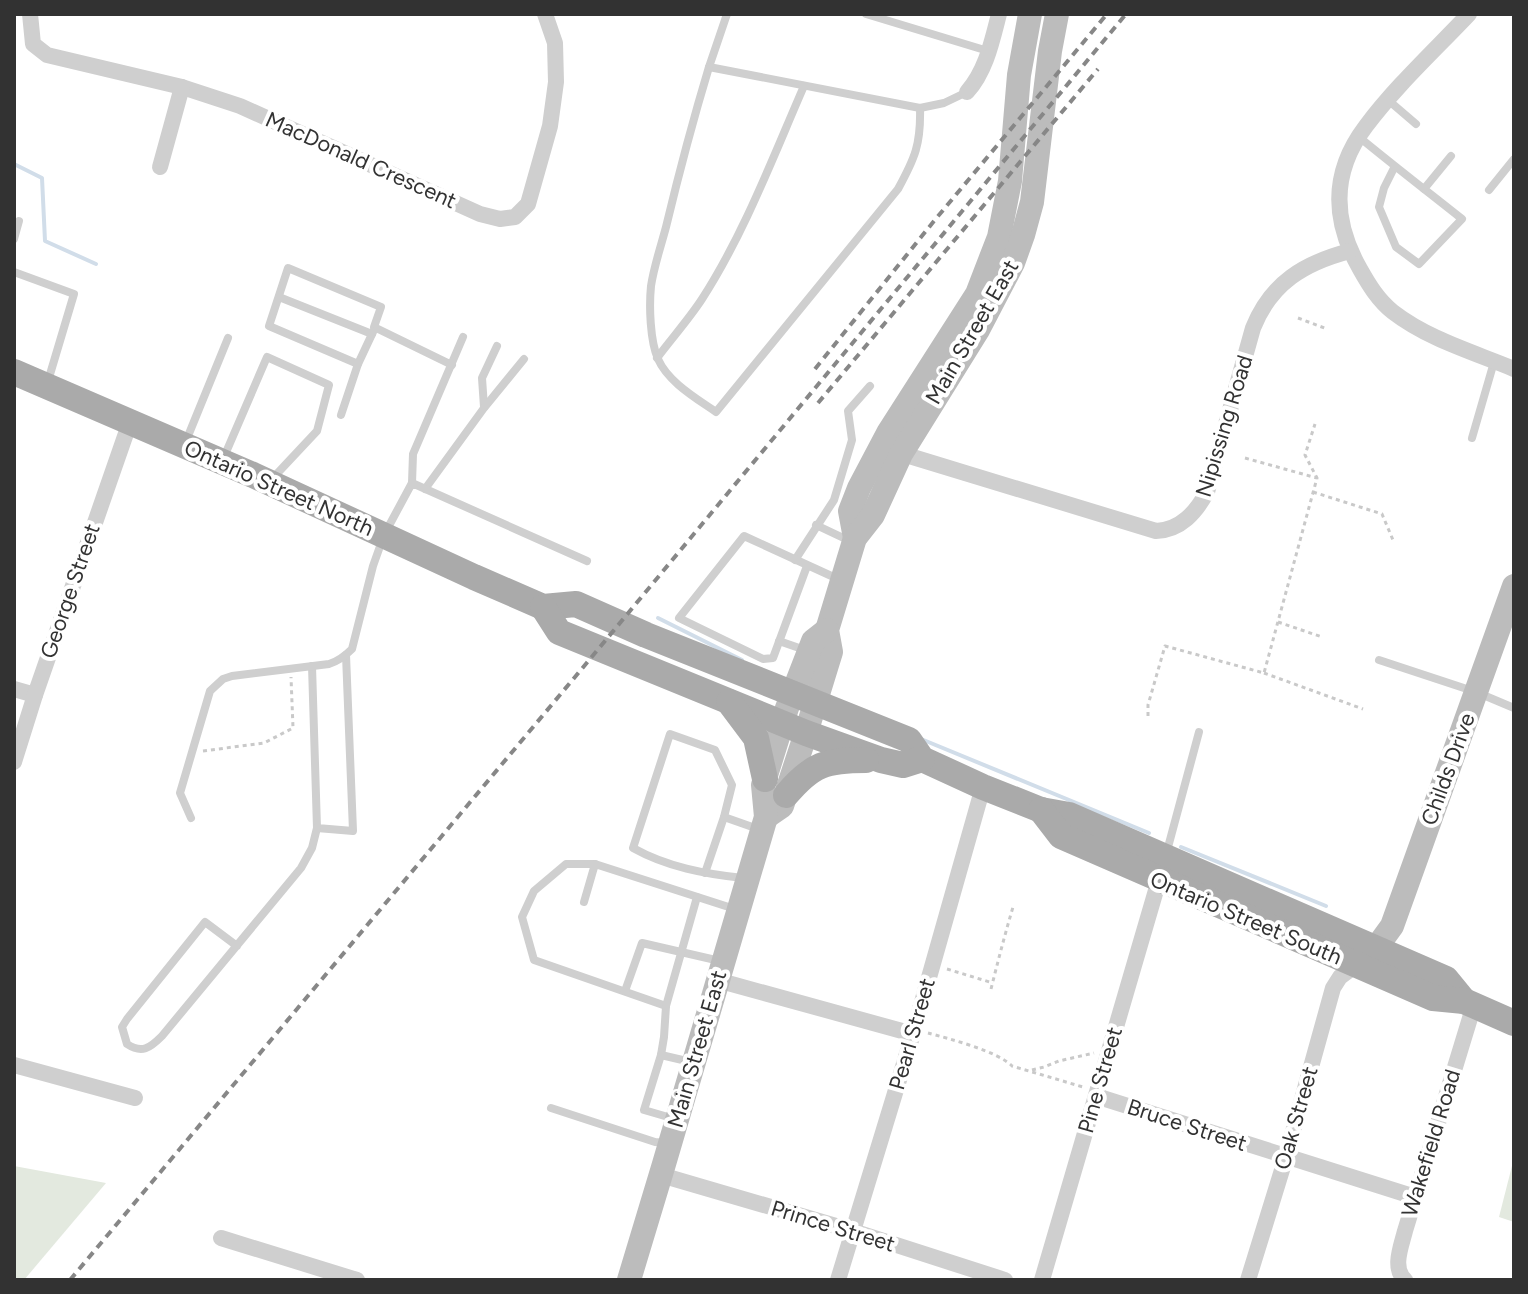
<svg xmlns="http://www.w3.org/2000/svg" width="1528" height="1294" font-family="Figtree,sans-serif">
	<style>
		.green { fill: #e3e9df }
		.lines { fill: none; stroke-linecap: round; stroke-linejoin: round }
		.stream { stroke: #d1dde9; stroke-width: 4 }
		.path { stroke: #c9c9c9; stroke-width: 3; stroke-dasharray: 4 4; stroke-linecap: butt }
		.lane { stroke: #cfcfcf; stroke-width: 8 }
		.street { stroke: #cfcfcf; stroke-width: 16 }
		.secondary { stroke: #bcbcbc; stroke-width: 24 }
		.primary { stroke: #aaa; stroke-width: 26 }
		.rail { stroke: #878787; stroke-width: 4; stroke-dasharray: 8 6; stroke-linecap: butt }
		.labels { text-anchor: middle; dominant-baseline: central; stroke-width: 8; stroke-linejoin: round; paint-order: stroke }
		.street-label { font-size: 22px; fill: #323232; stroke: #fff }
	</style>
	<rect width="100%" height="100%" fill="#fff"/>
	<g class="green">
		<polygon points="1514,1158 1514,1222 1499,1217"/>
		<polygon points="14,1166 106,1183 24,1280 14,1280"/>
	</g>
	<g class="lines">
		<g class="stream">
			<polyline points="14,164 42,178 45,241 96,264"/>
			<polyline points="658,618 742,660"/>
			<polyline points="921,739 1149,833"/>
			<polyline points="1181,847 1326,906"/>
		</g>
		<g class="path">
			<polyline points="1298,318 1327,329"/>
			<polyline points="1245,458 1317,478"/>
			<polyline points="1313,492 1382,514 1393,540"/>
			<polyline points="1278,622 1322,637"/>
			<polyline points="1264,673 1363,709"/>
			<polyline points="1148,716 1148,705 1165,646 1264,673 1317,478 1305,455 1315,424"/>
			<polyline points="203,751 264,743 293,728 291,677"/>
			<polyline points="947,969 993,983"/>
			<path d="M991 989C998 961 1005 934 1013 907"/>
			<path d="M928 1033C950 1039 997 1051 1012 1066L1083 1087"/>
			<polyline points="1032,1070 1044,1067 1059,1061 1094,1053"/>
		</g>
		<g class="lane">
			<polyline points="727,14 709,67 920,108 944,103 967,92"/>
			<polyline points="866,14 988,51"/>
			<path d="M709 67C693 120 679 173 666 227 661 246 654 266 651 286 649 306 650 341 658 359 668 382 696 398 716 412L898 189C915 158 921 144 920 108"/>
			<polyline points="1388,100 1416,124"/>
			<path d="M1359 137C1393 165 1428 192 1462 219L1419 264 1396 247 1379 207 1384 188 1395 166"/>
			<polyline points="1424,189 1451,156"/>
			<polyline points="1489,190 1514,159"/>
			<polyline points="14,239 19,221"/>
			<polyline points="14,272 74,294 48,381"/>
			<polyline points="279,297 372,334"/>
			<path d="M657 358C672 338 689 319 702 299 744 234 773 157 804 86"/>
			<polyline points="358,364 269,326 288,268 381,307 374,327 452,365"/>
			<polyline points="484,407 482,378 497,346"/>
			<polyline points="341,415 358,364 373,332"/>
			<polyline points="1472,438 1494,362"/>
			<polyline points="186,441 228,338"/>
			<polyline points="224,457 267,357 329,385 317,431 272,479"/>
			<polyline points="412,483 413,454 463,337"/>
			<polyline points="425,489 484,408 524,359"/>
			<polyline points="816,525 852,542"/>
			<polyline points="795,560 834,500 852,440 848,411 870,386"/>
			<polyline points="807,566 773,658 763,659 679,618 744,536 838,579"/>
			<polyline points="779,641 805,650"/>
			<polyline points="1379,660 1476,692 1514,708"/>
			<polyline points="312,666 317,828 353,831 346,655"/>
			<path d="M191 818 180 793 210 691 223 679 232 676 329 664C339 661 345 656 352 649L373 566 384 535 412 483 587 561"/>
			<polyline points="1167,851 1199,732"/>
			<polyline points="595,864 566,864 534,891 522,917 534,960 666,1006 664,1037 661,1055 644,1110 675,1119"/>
			<polyline points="705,873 724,817"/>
			<path d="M743 878C705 874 667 867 633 848L670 734 715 750 732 785 724 817 761 830"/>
			<polyline points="584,902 595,864 738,910"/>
			<path d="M237 946 205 922 127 1019 122 1027 127 1044C142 1054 150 1048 162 1036L301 868 312 848 317 828"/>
			<polyline points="625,991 642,943 720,961"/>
			<polyline points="666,1006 697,897"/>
			<polyline points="661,1055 691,1062"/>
			<polyline points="551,1108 655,1142 668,1143"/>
		</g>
		<g class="street">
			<polyline points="30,14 33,44 47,55 182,87 240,106 480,214 500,219 515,217 528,204 550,126 556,82 555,43 545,14"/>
			<path d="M1469 14C1434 51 1396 86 1366 126 1331 172 1332 220 1360 269 1369 285 1378 300 1393 312 1428 339 1473 352 1514 369"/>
			<path d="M967 92C986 71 992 41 999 14"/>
			<polyline points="160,167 182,87"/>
			<path d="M893 451 1156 531C1181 530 1196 512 1207 492L1253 328C1271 283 1304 263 1350 251"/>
			<polyline points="14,689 35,695"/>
			<polyline points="14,762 35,695 130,422"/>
			<polyline points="717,980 913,1034"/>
			<polyline points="14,1065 135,1098"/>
			<polyline points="1096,1096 1415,1197"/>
			<polyline points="661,1175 853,1231 1005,1280"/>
			<polyline points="221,1238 357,1280"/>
			<polyline points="838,1280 913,1034 983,787"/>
			<polyline points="1042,1280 1159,880"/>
			<polyline points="1248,1280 1286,1157 1333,988 1340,977 1356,965"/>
			<path d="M1405 1280C1392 1268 1401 1247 1405 1231L1474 1005"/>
		</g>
		<g class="secondary">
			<polyline points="855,538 850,511 859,488 888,433 977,294 999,237 1010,181 1019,75 1030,14"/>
			<polyline points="766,817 782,806 806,733 831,652 827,630 855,538 873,515 901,454 978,330 1013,263 1023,235 1032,202 1050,51 1057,14"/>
			<polyline points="1361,962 1376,948 1392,926 1514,586"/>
			<polyline points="629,1280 664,1164 766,817 763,785 787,708 813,641 827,630"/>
		</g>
		<g class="primary">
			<polyline points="14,372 253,475 474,577 543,607 576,604 646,635 909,740 922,759 983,787 1041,810 1069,815 1446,979 1464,1001"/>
			<polyline points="543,607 559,632 806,733 881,760 903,765 922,759"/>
			<polyline points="729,702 756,738 765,779"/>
			<path d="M786 795C812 764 826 760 866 760"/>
			<polyline points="1041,810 1061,836 1433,998 1464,1001 1514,1023"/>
		</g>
		<g class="rail">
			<polyline points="815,369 934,221 1107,14"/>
			<polyline points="818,403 1098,69"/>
			<polyline points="70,1280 585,665 1126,14"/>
		</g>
	</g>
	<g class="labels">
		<g class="street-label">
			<text transform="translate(361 160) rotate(24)">MacDonald Crescent</text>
			<text transform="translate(972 332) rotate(-60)">Main Street East</text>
			<text transform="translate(1224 426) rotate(-73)">Nipissing Road</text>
			<text transform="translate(279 488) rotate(24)">Ontario Street North</text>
			<text transform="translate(70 591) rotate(-71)">George Street</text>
			<text transform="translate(1448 769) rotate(-70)">Childs Drive</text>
			<text transform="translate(1246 918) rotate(23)">Ontario Street South</text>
			<text transform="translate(912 1034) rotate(-74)">Pearl Street</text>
			<text transform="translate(697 1049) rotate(-74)">Main Street East</text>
			<text transform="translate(1100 1080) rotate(-74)">Pine Street</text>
			<text transform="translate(1296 1118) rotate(-74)">Oak Street</text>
			<text transform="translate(1187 1125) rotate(18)">Bruce Street</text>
			<text transform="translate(1431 1143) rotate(-73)">Wakefield Road</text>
			<text transform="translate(833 1226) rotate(17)">Prince Street</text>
		</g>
	</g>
	<rect width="1528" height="1294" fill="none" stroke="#323232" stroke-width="32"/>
</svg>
